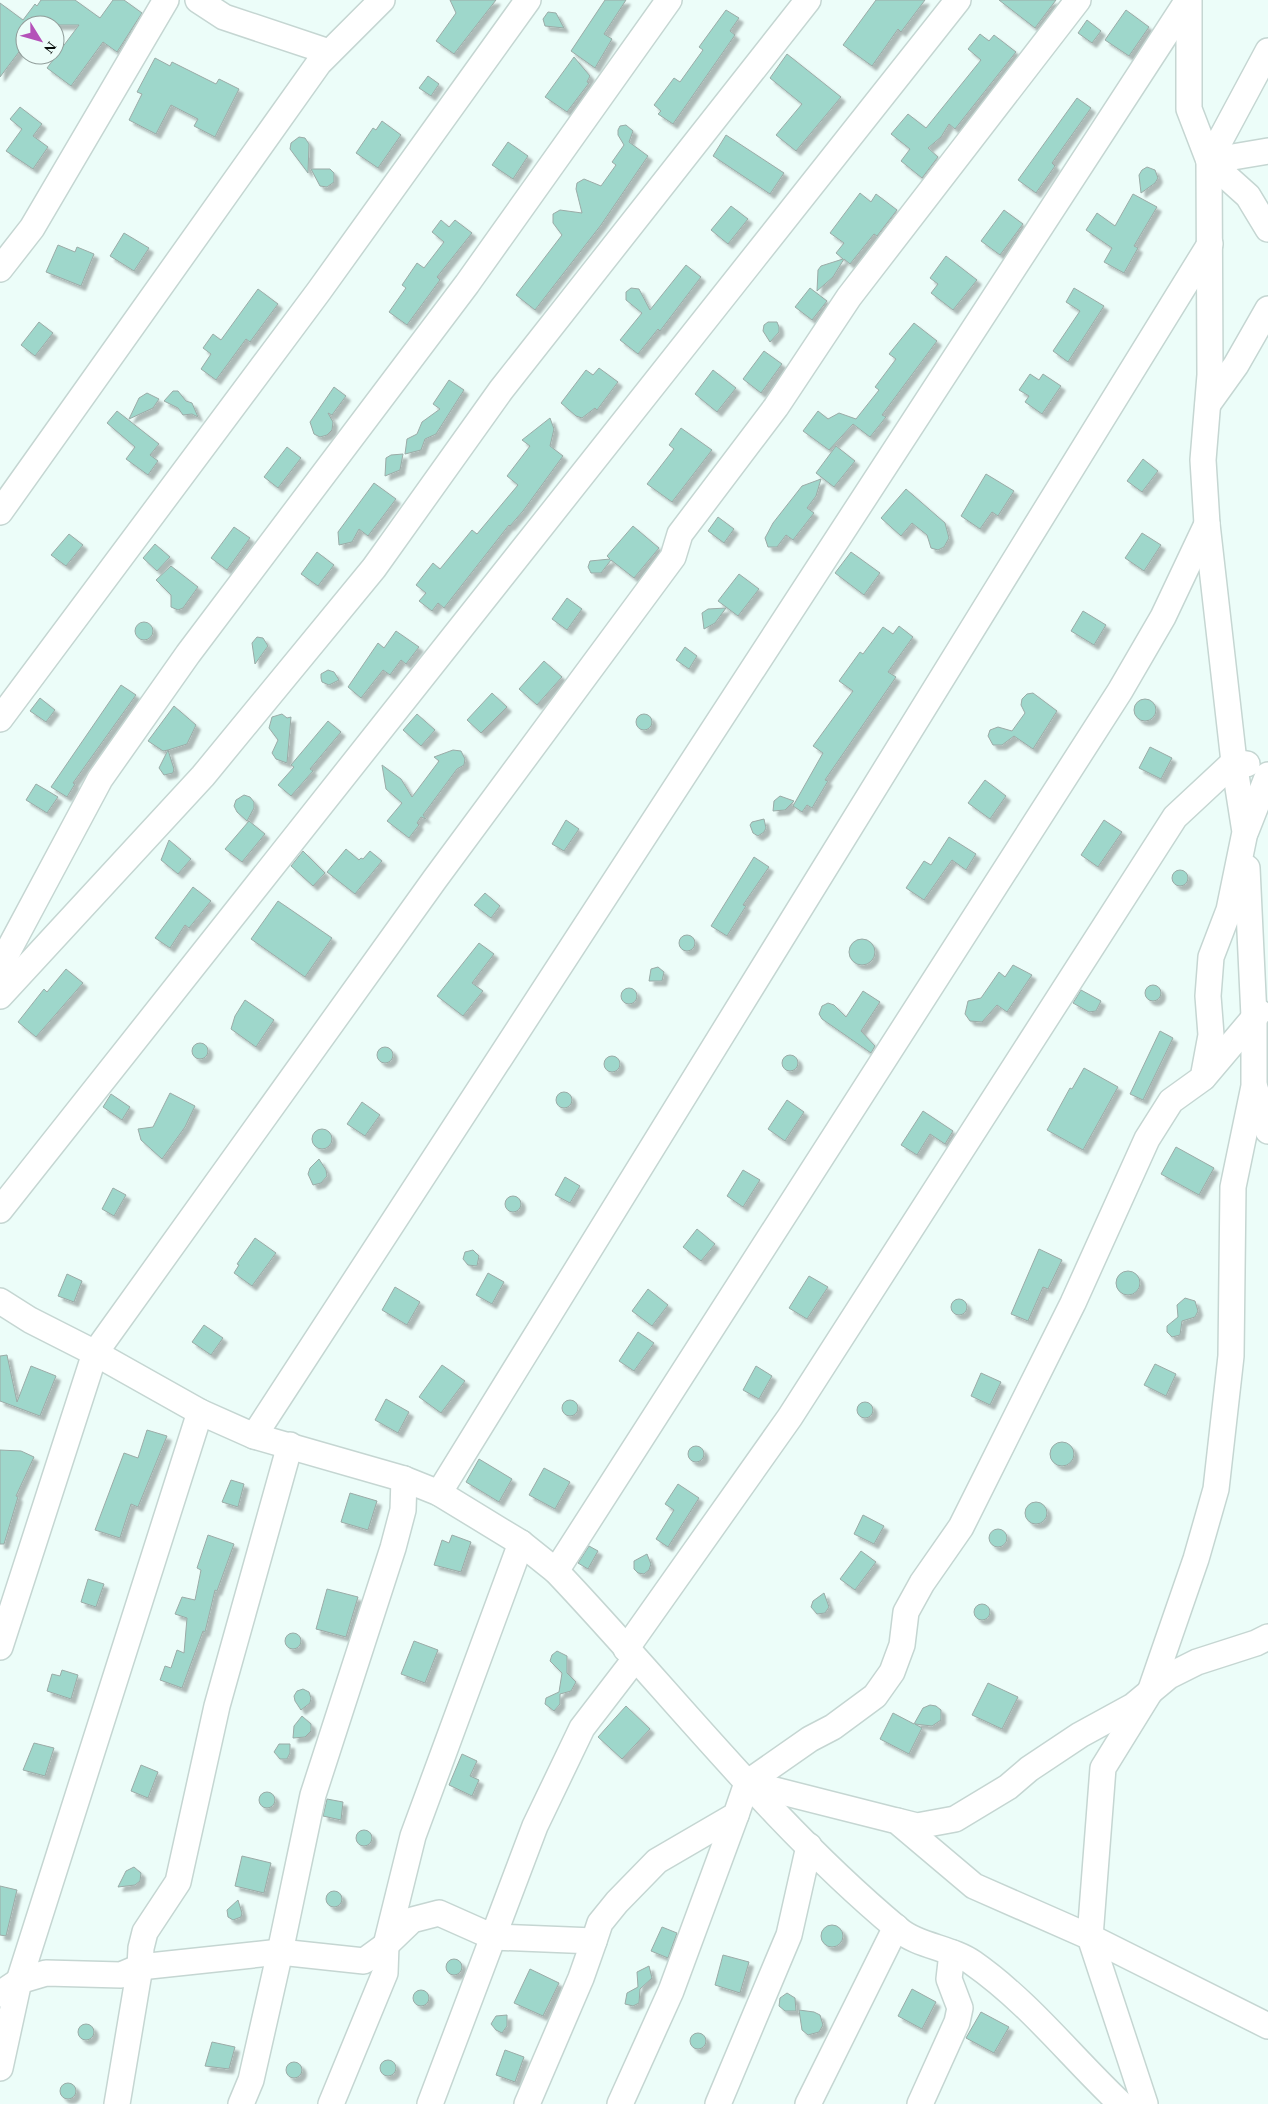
<svg xmlns="http://www.w3.org/2000/svg" width="1268" height="2104" font-family="Georgia,serif">
	<style>
		.building { fill: #9ed7cb; stroke: #9baba7; filter: url(#shadow) }
		.lines { fill: none; stroke-linecap: round; stroke-linejoin: round }
		.minor-casing { stroke: #c5d6d2; stroke-width: 28 }
		.minor { stroke: #fff; stroke-width: 25 }
	</style>
	<defs>
		<filter id="shadow"><feDropShadow dx="4.5" dy="4.5" stdDeviation="1" flood-color="#0004"/></filter>
	</defs>
	<rect width="100%" height="100%" fill="#ecfdf9"/>
	<g class="building">
		<polygon points="41,0 75,0 100,18 113,0 124,0 142,13 117,52 103,42 71,86 47,68 79,25 25,25 25,44 0,77 0,3 23,20 35,4 37,6"/>
		<polygon points="450,0 496,0 454,54 436,41 456,13"/>
		<polygon points="605,0 626,0 604,34 612,39 595,68 571,51"/>
		<polygon points="876,0 925,0 901,32 898,29 872,66 843,45"/>
		<polygon points="999,0 1056,0 1035,28"/>
		<polygon points="726,10 739,18 730,31 735,35 673,124 658,114 661,111 654,105 674,78 680,82 703,50 699,47"/>
		<polygon points="1126,10 1149,27 1129,56 1105,40"/>
		<polygon points="548,12 556,13 564,28 545,26 543,19"/>
		<polygon points="1087,20 1101,31 1092,43 1078,33"/>
		<polygon points="980,34 989,41 994,35 1016,52 955,129 949,124 941,137 928,148 938,157 922,178 901,161 910,149 891,134 908,114 926,128 981,60 968,49"/>
		<polygon points="787,54 841,97 796,151 776,135 802,104 770,78"/>
		<polygon points="574,57 590,76 587,82 589,83 567,112 545,97"/>
		<polygon points="155,58 170,66 172,62 216,84 219,79 239,89 215,137 194,126 198,119 171,105 156,134 129,120 142,94 137,92"/>
		<polygon points="428,76 439,84 431,96 419,88"/>
		<polygon points="1077,98 1091,108 1052,163 1055,166 1036,193 1018,180"/>
		<polygon points="20,107 42,124 33,136 48,147 33,169 6,151 22,129 10,119"/>
		<polygon points="382,121 401,135 378,168 356,153 373,128 376,130"/>
		<polygon points="626,125 633,131 629,142 648,156 601,225 535,310 516,295 562,235 553,223 553,214 560,210 582,213 576,189 577,183 584,179 601,186 616,165 612,162 624,145 618,135 618,130 620,126"/>
		<polygon points="726,135 784,173 770,194 713,156"/>
		<polygon points="299,137 305,138 309,144 308,173 290,149 291,143"/>
		<polygon points="508,142 528,156 513,179 492,165"/>
		<polygon points="1147,167 1155,170 1158,178 1155,183 1141,193 1139,175 1142,170"/>
		<polygon points="311,169 330,169 334,173 334,182 327,187 320,186"/>
		<polygon points="860,193 871,202 876,194 897,210 877,236 874,234 850,264 844,259 833,277 817,291 818,270 821,266 843,259 836,253 844,243 830,233"/>
		<polygon points="1133,194 1157,207 1134,246 1138,248 1124,273 1104,262 1112,248 1086,230 1097,213 1115,226"/>
		<polygon points="731,206 748,219 728,244 711,230"/>
		<polygon points="1004,210 1023,224 1000,255 981,241"/>
		<polygon points="441,220 449,227 455,220 472,233 437,277 440,280 407,325 389,312 406,288 402,285 417,263 424,268 444,242 432,232"/>
		<polygon points="124,233 149,248 134,271 110,256"/>
		<polygon points="58,245 75,252 77,247 94,254 81,286 46,272"/>
		<polygon points="946,256 977,280 953,310 931,293 938,284 930,278"/>
		<polygon points="686,265 701,277 660,331 658,329 638,354 620,340 642,313 626,300 626,292 631,288 639,289 650,310"/>
		<polygon points="810,288 827,301 812,320 795,307"/>
		<polygon points="1074,288 1104,306 1068,362 1053,351 1080,311 1066,302"/>
		<polygon points="258,289 278,304 250,342 246,339 216,380 201,369 211,354 203,348 213,334 221,340"/>
		<polygon points="39,322 53,333 35,356 21,345"/>
		<polygon points="768,322 777,322 779,327 779,332 770,342 763,331 764,325"/>
		<polygon points="914,323 937,341 882,415 886,417 870,437 853,424 829,450 803,431 818,411 828,419 839,413 856,419 879,390 875,387 896,359 889,354"/>
		<polygon points="764,351 782,364 761,393 743,379"/>
		<polygon points="599,368 618,382 597,410 595,408 582,418 576,416 561,403 586,370 593,375"/>
		<polygon points="713,370 736,388 717,412 695,394"/>
		<polygon points="1030,374 1039,380 1043,374 1061,386 1042,414 1025,402 1029,396 1019,390"/>
		<polygon points="449,380 464,390 436,434 425,439 421,450 405,454 407,439 417,434 422,422 440,409 433,404"/>
		<polygon points="334,387 346,396 332,415 328,413 333,422 332,430 327,435 320,437 314,434 310,422"/>
		<polygon points="173,391 178,391 186,401 192,403 198,417 192,414 183,415 178,408 164,401"/>
		<polygon points="147,393 159,399 153,408 129,419 139,398"/>
		<polygon points="117,411 159,444 150,455 158,461 148,475 126,459 135,447 107,423"/>
		<polygon points="550,418 554,429 550,446 563,456 523,511 510,526 509,525 444,608 438,603 432,611 419,601 426,593 416,585 433,563 440,569 472,530 477,534 518,485 507,476 530,446 522,440"/>
		<polygon points="681,428 712,450 672,502 647,484 674,449 669,445"/>
		<polygon points="836,446 855,461 834,487 816,473"/>
		<polygon points="287,447 301,458 278,488 264,477"/>
		<polygon points="403,454 400,470 385,476 386,458 391,455"/>
		<polygon points="1143,459 1158,471 1142,492 1127,481"/>
		<polygon points="986,474 1014,491 998,516 992,512 980,529 961,516"/>
		<polygon points="821,479 816,496 807,508 814,513 793,540 786,535 777,547 768,547 765,538 773,523 802,486"/>
		<polygon points="374,483 396,499 368,536 359,529 352,542 339,545 338,532"/>
		<polygon points="906,489 945,523 949,538 944,547 938,550 931,548 927,535 912,523 901,536 881,518"/>
		<polygon points="718,517 734,529 724,543 708,531"/>
		<polygon points="633,526 659,548 634,578 611,560 601,573 591,573 588,567 590,561 610,559 607,556"/>
		<polygon points="234,527 250,538 227,570 211,558"/>
		<polygon points="1142,533 1161,545 1144,571 1125,558"/>
		<polygon points="69,534 83,545 66,566 51,555"/>
		<polygon points="155,544 170,557 157,571 143,558"/>
		<polygon points="317,552 334,565 318,586 301,574"/>
		<polygon points="851,552 880,573 864,595 835,573"/>
		<polygon points="171,566 198,587 183,608 178,610 171,607 171,595 156,580"/>
		<polygon points="739,574 759,589 738,616 718,601"/>
		<polygon points="567,598 582,609 567,630 552,619"/>
		<polygon points="726,608 715,623 704,629 702,613 708,609"/>
		<polygon points="1083,611 1106,625 1094,645 1071,631"/>
		<circle cx="144" cy="631" r="9"/>
		<polygon points="899,626 913,637 888,672 896,677 825,780 828,781 812,808 807,805 802,812 793,806 823,753 813,746 853,691 839,681 860,652 863,654 883,627 893,634"/>
		<polygon points="396,631 419,647 406,664 401,660 390,675 383,670 361,698 348,687 378,643 384,648"/>
		<polygon points="257,637 263,638 268,646 255,664 252,643"/>
		<polygon points="685,647 697,656 689,669 676,660"/>
		<polygon points="544,661 562,677 537,705 519,689"/>
		<polygon points="328,670 334,672 339,680 329,685 322,682 321,678 321,674"/>
		<polygon points="121,685 136,695 73,783 75,784 67,797 51,787"/>
		<polygon points="492,693 507,707 481,733 467,720"/>
		<polygon points="1033,693 1057,711 1033,749 1014,736 1002,745 993,745 988,736 990,730 998,727 1012,731 1025,713 1021,705 1022,699 1027,694"/>
		<polygon points="40,698 55,710 46,722 30,711"/>
		<circle cx="1145" cy="710" r="11"/>
		<polygon points="174,706 196,725 187,744 168,750 174,769 173,773 164,775 159,768 168,750 163,751 148,741"/>
		<polygon points="282,714 287,718 291,717 287,763 276,759 272,753 278,740 269,728 272,717"/>
		<polygon points="417,714 435,730 421,746 403,730"/>
		<circle cx="644" cy="722" r="8"/>
		<polygon points="328,721 341,732 310,769 313,771 291,796 278,785 294,767 291,765"/>
		<polygon points="1150,747 1172,758 1161,779 1139,768"/>
		<polygon points="453,750 461,751 465,759 464,765 457,769 423,815 426,819 421,817 417,823 419,825 409,838 387,821 402,803 386,789 382,765 401,779 412,797 439,761 434,757"/>
		<polygon points="985,780 1006,796 990,819 968,803"/>
		<polygon points="36,784 58,797 47,813 26,800"/>
		<polygon points="244,795 250,797 254,802 254,808 247,821 237,812 234,806 236,800"/>
		<polygon points="780,796 794,801 785,810 773,811 774,801"/>
		<polygon points="764,819 766,828 764,832 758,836 753,833 750,825 752,822"/>
		<polygon points="566,820 579,829 564,851 552,844"/>
		<polygon points="1104,820 1122,832 1098,867 1081,855"/>
		<polygon points="249,821 265,834 242,862 225,849"/>
		<polygon points="949,837 976,854 966,870 952,860 924,900 906,888 924,861 931,865"/>
		<polygon points="169,840 191,859 178,874 161,860"/>
		<polygon points="346,849 359,860 361,858 363,859 370,851 382,861 355,894 327,872"/>
		<polygon points="303,851 325,873 313,886 291,866"/>
		<polygon points="754,857 769,867 743,905 746,906 727,936 711,926"/>
		<circle cx="1180" cy="878" r="8"/>
		<polygon points="193,887 211,901 189,928 185,925 170,948 155,938"/>
		<polygon points="485,893 500,906 491,918 474,905"/>
		<polygon points="278,901 332,938 305,977 251,939"/>
		<circle cx="687" cy="943" r="8"/>
		<circle cx="862" cy="952" r="13"/>
		<polygon points="479,943 494,954 472,983 483,991 463,1016 437,996"/>
		<polygon points="1013,965 1032,975 1007,1012 997,1005 982,1022 970,1021 965,1014 968,1001 981,998 999,972 1005,977"/>
		<polygon points="658,967 664,972 662,981 649,981 651,969"/>
		<polygon points="66,969 83,983 36,1037 18,1022 44,989 47,992"/>
		<circle cx="1153" cy="993" r="8"/>
		<circle cx="629" cy="996" r="8"/>
		<polygon points="1081,990 1101,1001 1096,1011 1089,1012 1073,1003"/>
		<polygon points="863,991 880,1002 861,1031 875,1046 871,1053 822,1019 819,1014 822,1006 828,1003 834,1005 846,1017"/>
		<polygon points="245,1000 274,1020 256,1047 231,1029 235,1016"/>
		<polygon points="1160,1031 1173,1038 1143,1100 1130,1094"/>
		<circle cx="200" cy="1051" r="8"/>
		<circle cx="385" cy="1055" r="8"/>
		<circle cx="790" cy="1063" r="8"/>
		<circle cx="612" cy="1064" r="8"/>
		<polygon points="1084,1068 1118,1087 1083,1150 1047,1130 1070,1088 1072,1089"/>
		<circle cx="564" cy="1100" r="8"/>
		<polygon points="170,1093 195,1106 185,1127 162,1159 141,1140 138,1129 153,1127"/>
		<polygon points="111,1094 130,1107 122,1120 103,1107"/>
		<polygon points="787,1100 804,1112 785,1141 768,1129"/>
		<polygon points="362,1102 380,1115 365,1136 347,1124"/>
		<polygon points="923,1111 953,1131 945,1144 930,1134 917,1155 901,1145"/>
		<circle cx="322" cy="1139" r="10"/>
		<polygon points="1176,1147 1214,1168 1199,1195 1161,1174"/>
		<polygon points="319,1159 326,1170 327,1176 321,1183 313,1185 308,1174 310,1168"/>
		<polygon points="743,1170 760,1180 743,1207 727,1196"/>
		<polygon points="565,1177 580,1186 570,1203 555,1195"/>
		<polygon points="113,1188 126,1195 114,1216 102,1209"/>
		<circle cx="513" cy="1204" r="8"/>
		<polygon points="697,1229 715,1244 701,1261 683,1247"/>
		<polygon points="255,1238 276,1253 252,1286 234,1273 239,1265 237,1264"/>
		<polygon points="1039,1249 1062,1260 1048,1289 1043,1287 1028,1321 1011,1314"/>
		<polygon points="473,1250 479,1256 477,1266 468,1265 463,1259 465,1252"/>
		<circle cx="1128" cy="1283" r="12"/>
		<polygon points="488,1273 504,1282 492,1304 476,1295"/>
		<polygon points="67,1274 82,1281 74,1302 58,1296"/>
		<polygon points="809,1276 828,1287 807,1319 789,1308"/>
		<polygon points="395,1287 420,1302 407,1325 382,1310"/>
		<polygon points="648,1289 668,1305 652,1326 632,1311"/>
		<polygon points="1185,1298 1195,1301 1198,1311 1195,1317 1182,1321 1180,1335 1172,1337 1167,1332 1167,1326 1178,1317 1177,1305"/>
		<circle cx="959" cy="1307" r="8"/>
		<polygon points="204,1325 223,1338 211,1355 192,1342"/>
		<polygon points="638,1332 654,1343 634,1371 619,1361"/>
		<polygon points="7,1355 17,1402 31,1366 56,1376 40,1416 0,1401 0,1356"/>
		<polygon points="1155,1364 1176,1374 1166,1396 1144,1385"/>
		<polygon points="442,1365 465,1381 441,1413 419,1397"/>
		<polygon points="756,1366 772,1376 759,1399 743,1390"/>
		<polygon points="981,1373 1001,1382 990,1405 971,1396"/>
		<polygon points="386,1399 409,1412 398,1433 375,1420"/>
		<circle cx="570" cy="1408" r="8"/>
		<circle cx="865" cy="1410" r="8"/>
		<polygon points="147,1430 167,1436 138,1507 131,1504 120,1538 95,1530 124,1453 138,1458"/>
		<circle cx="1062" cy="1454" r="12"/>
		<circle cx="696" cy="1454" r="8"/>
		<polygon points="0,1450 21,1451 34,1457 16,1496 18,1497 4,1544 0,1544"/>
		<polygon points="479,1459 512,1479 499,1502 466,1482"/>
		<polygon points="544,1468 570,1482 555,1509 529,1495"/>
		<polygon points="231,1480 244,1484 238,1507 222,1502"/>
		<polygon points="678,1484 699,1498 668,1547 656,1539 674,1510 665,1504"/>
		<polygon points="350,1493 377,1501 368,1530 341,1522"/>
		<circle cx="1036" cy="1513" r="11"/>
		<polygon points="863,1515 884,1526 874,1544 854,1534"/>
		<circle cx="998" cy="1538" r="9"/>
		<polygon points="208,1535 234,1544 217,1591 215,1590 205,1632 203,1631 182,1688 160,1680 165,1666 171,1668 177,1650 184,1653 187,1618 175,1614 182,1597 195,1600 201,1570 197,1568"/>
		<polygon points="452,1535 471,1542 461,1572 434,1565 442,1540 449,1543"/>
		<polygon points="589,1546 598,1551 588,1569 578,1563"/>
		<polygon points="861,1551 876,1562 855,1590 840,1579"/>
		<polygon points="647,1554 651,1564 649,1570 644,1574 638,1573 634,1569 634,1561"/>
		<polygon points="88,1579 104,1584 96,1607 81,1602"/>
		<polygon points="327,1589 358,1597 346,1637 316,1629"/>
		<polygon points="824,1593 829,1607 825,1613 817,1614 811,1607 813,1601"/>
		<circle cx="982" cy="1612" r="8"/>
		<circle cx="293" cy="1641" r="8"/>
		<polygon points="414,1641 438,1650 425,1683 401,1674"/>
		<polygon points="557,1651 567,1656 567,1673 576,1682 571,1691 560,1694 560,1704 554,1711 545,1704 546,1698 559,1692 562,1673 550,1661 552,1655"/>
		<polygon points="62,1670 78,1675 71,1699 47,1691 52,1674 60,1676"/>
		<polygon points="988,1683 1018,1697 1002,1729 972,1715"/>
		<polygon points="303,1689 309,1692 311,1698 310,1703 301,1710 295,1701 294,1696 297,1691"/>
		<polygon points="930,1705 936,1706 941,1710 941,1720 932,1726 915,1724 922,1728 909,1754 880,1739 893,1713 914,1724 923,1708"/>
		<polygon points="626,1706 650,1729 622,1759 598,1737"/>
		<polygon points="302,1716 311,1724 311,1731 305,1737 293,1738 294,1726"/>
		<polygon points="34,1743 54,1748 45,1776 23,1770"/>
		<polygon points="279,1744 290,1744 290,1753 287,1759 280,1759 274,1752"/>
		<polygon points="462,1754 477,1761 470,1776 479,1780 472,1796 449,1785"/>
		<polygon points="141,1765 158,1772 148,1798 131,1791"/>
		<circle cx="267" cy="1800" r="8"/>
		<polygon points="327,1799 343,1802 341,1820 323,1816"/>
		<circle cx="364" cy="1838" r="8"/>
		<polygon points="242,1856 271,1863 264,1893 235,1886"/>
		<polygon points="134,1867 141,1873 140,1881 135,1885 118,1887 126,1871"/>
		<polygon points="0,1886 17,1890 6,1936 0,1935"/>
		<circle cx="334" cy="1899" r="8"/>
		<polygon points="238,1900 242,1913 241,1917 233,1920 228,1917 227,1910"/>
		<circle cx="832" cy="1936" r="11"/>
		<polygon points="662,1927 677,1933 668,1958 651,1951"/>
		<polygon points="723,1955 749,1962 740,1993 715,1985"/>
		<circle cx="454" cy="1967" r="8"/>
		<polygon points="649,1966 652,1978 640,1989 639,2003 633,2006 625,2004 627,1993 638,1987 637,1972"/>
		<polygon points="530,1969 559,1983 543,2016 514,2003"/>
		<polygon points="912,1989 936,2002 922,2029 898,2016"/>
		<circle cx="421" cy="1998" r="8"/>
		<polygon points="787,1993 795,1998 796,2011 785,2011 779,2006 780,1998"/>
		<polygon points="799,2010 814,2012 820,2015 823,2025 819,2032 808,2035 802,2030"/>
		<polygon points="981,2012 1009,2027 994,2053 966,2038"/>
		<polygon points="507,2015 507,2026 502,2033 496,2030 491,2024 494,2019 496,2016"/>
		<circle cx="86" cy="2032" r="8"/>
		<circle cx="698" cy="2041" r="8"/>
		<polygon points="212,2042 235,2047 229,2069 205,2066"/>
		<polygon points="505,2050 524,2057 515,2082 496,2075"/>
		<circle cx="388" cy="2068" r="8"/>
		<circle cx="294" cy="2070" r="8"/>
		<circle cx="68" cy="2091" r="8"/>
	</g>
	<g class="lines">
		<defs>
			<g id="minor">
				<polyline points="198,0 224,17 329,52"/>
				<polyline points="1268,51 1209,161 1248,196 1268,229"/>
				<polyline points="1209,161 1268,151"/>
				<polyline points="0,269 32,228 166,0"/>
				<polyline points="1208,404 1236,365 1268,309"/>
				<polyline points="0,512 319,63 382,0"/>
				<polyline points="0,719 319,291 528,0"/>
				<polyline points="1246,831 1268,775"/>
				<polyline points="0,966 100,779 188,654 467,284 669,0"/>
				<polyline points="0,996 203,776 374,568 501,390 808,0"/>
				<polyline points="1204,1077 1259,1012"/>
				<polyline points="1255,1088 1268,1131"/>
				<polyline points="0,1210 958,0"/>
				<path d="M0 1301 30 1320 95 1353 200 1412 254 1436 404 1479 439 1493 521 1543 556 1571C670 1691 771 1823 898 1929 917 1946 952 1948 973 1963 1030 2003 1071 2057 1121 2104"/>
				<polyline points="254,1436 1188,0"/>
				<polyline points="439,1493 1210,244"/>
				<polyline points="556,1571 1120,691 1163,617 1207,524"/>
				<polyline points="0,1647 95,1353 435,879 673,557 680,534 776,407 849,297 1078,0"/>
				<polyline points="626,1649 790,1417 1175,817 1234,762 1247,764"/>
				<polyline points="747,1783 897,1821 974,1886 1090,1937 1268,2026"/>
				<polyline points="897,1821 917,1826 955,1819 1008,1787 1029,1769 1080,1735 1133,1706 1169,1676 1197,1662 1256,1643 1268,1637"/>
				<polyline points="0,1994 19,1981 46,1973 121,1975 140,1967 280,1952 364,1961 386,1945 412,1920 439,1913 493,1937 594,1941 600,1923 617,1902 657,1861 736,1815 747,1783 810,1739 833,1727 875,1696 892,1672 902,1645 906,1612 922,1583 961,1527 1073,1303 1147,1139 1171,1101 1203,1078 1211,1035 1208,996 1211,957 1229,910 1245,832 1234,762 1207,524 1203,460 1210,375 1209,161 1189,109 1189,0"/>
				<polyline points="0,2068 19,1981 200,1412"/>
				<polyline points="117,2104 140,1967 141,1948 145,1932 178,1882 217,1706 290,1445"/>
				<polyline points="241,2104 251,2080 280,1952 313,1795 393,1548 403,1510 404,1479"/>
				<polyline points="331,2104 385,1973 386,1945 413,1836 521,1543"/>
				<polyline points="430,2104 535,1826 582,1728 635,1659"/>
				<polyline points="527,2104 581,1978 594,1941"/>
				<polyline points="620,2104 671,1991 736,1815"/>
				<polyline points="718,2104 789,1935 809,1846"/>
				<polyline points="808,2104 896,1927"/>
				<polyline points="920,2104 957,2022 960,2008 949,1979 952,1953"/>
				<polyline points="1145,2104 1090,1937 1103,1768 1150,1692 1196,1559 1216,1489 1231,1356 1233,1187 1254,1086 1254,1017 1247,868"/>
			</g>
		</defs>
		<use href="#minor" class="minor-casing"/>
		<use href="#minor" class="minor"/>
	</g>
	<g transform="translate(40 40) rotate(127)"><circle r="24" fill="#ecfdf9" stroke="#909d9a"/>
	<path d="M0-4L9 19L0 12L-9 19Z" fill="#b452b9"/>
	<text y="-8" font-size="14" font-weight="bold" text-anchor="middle" fill="#070d0b">N</text>
	</g>
</svg>
